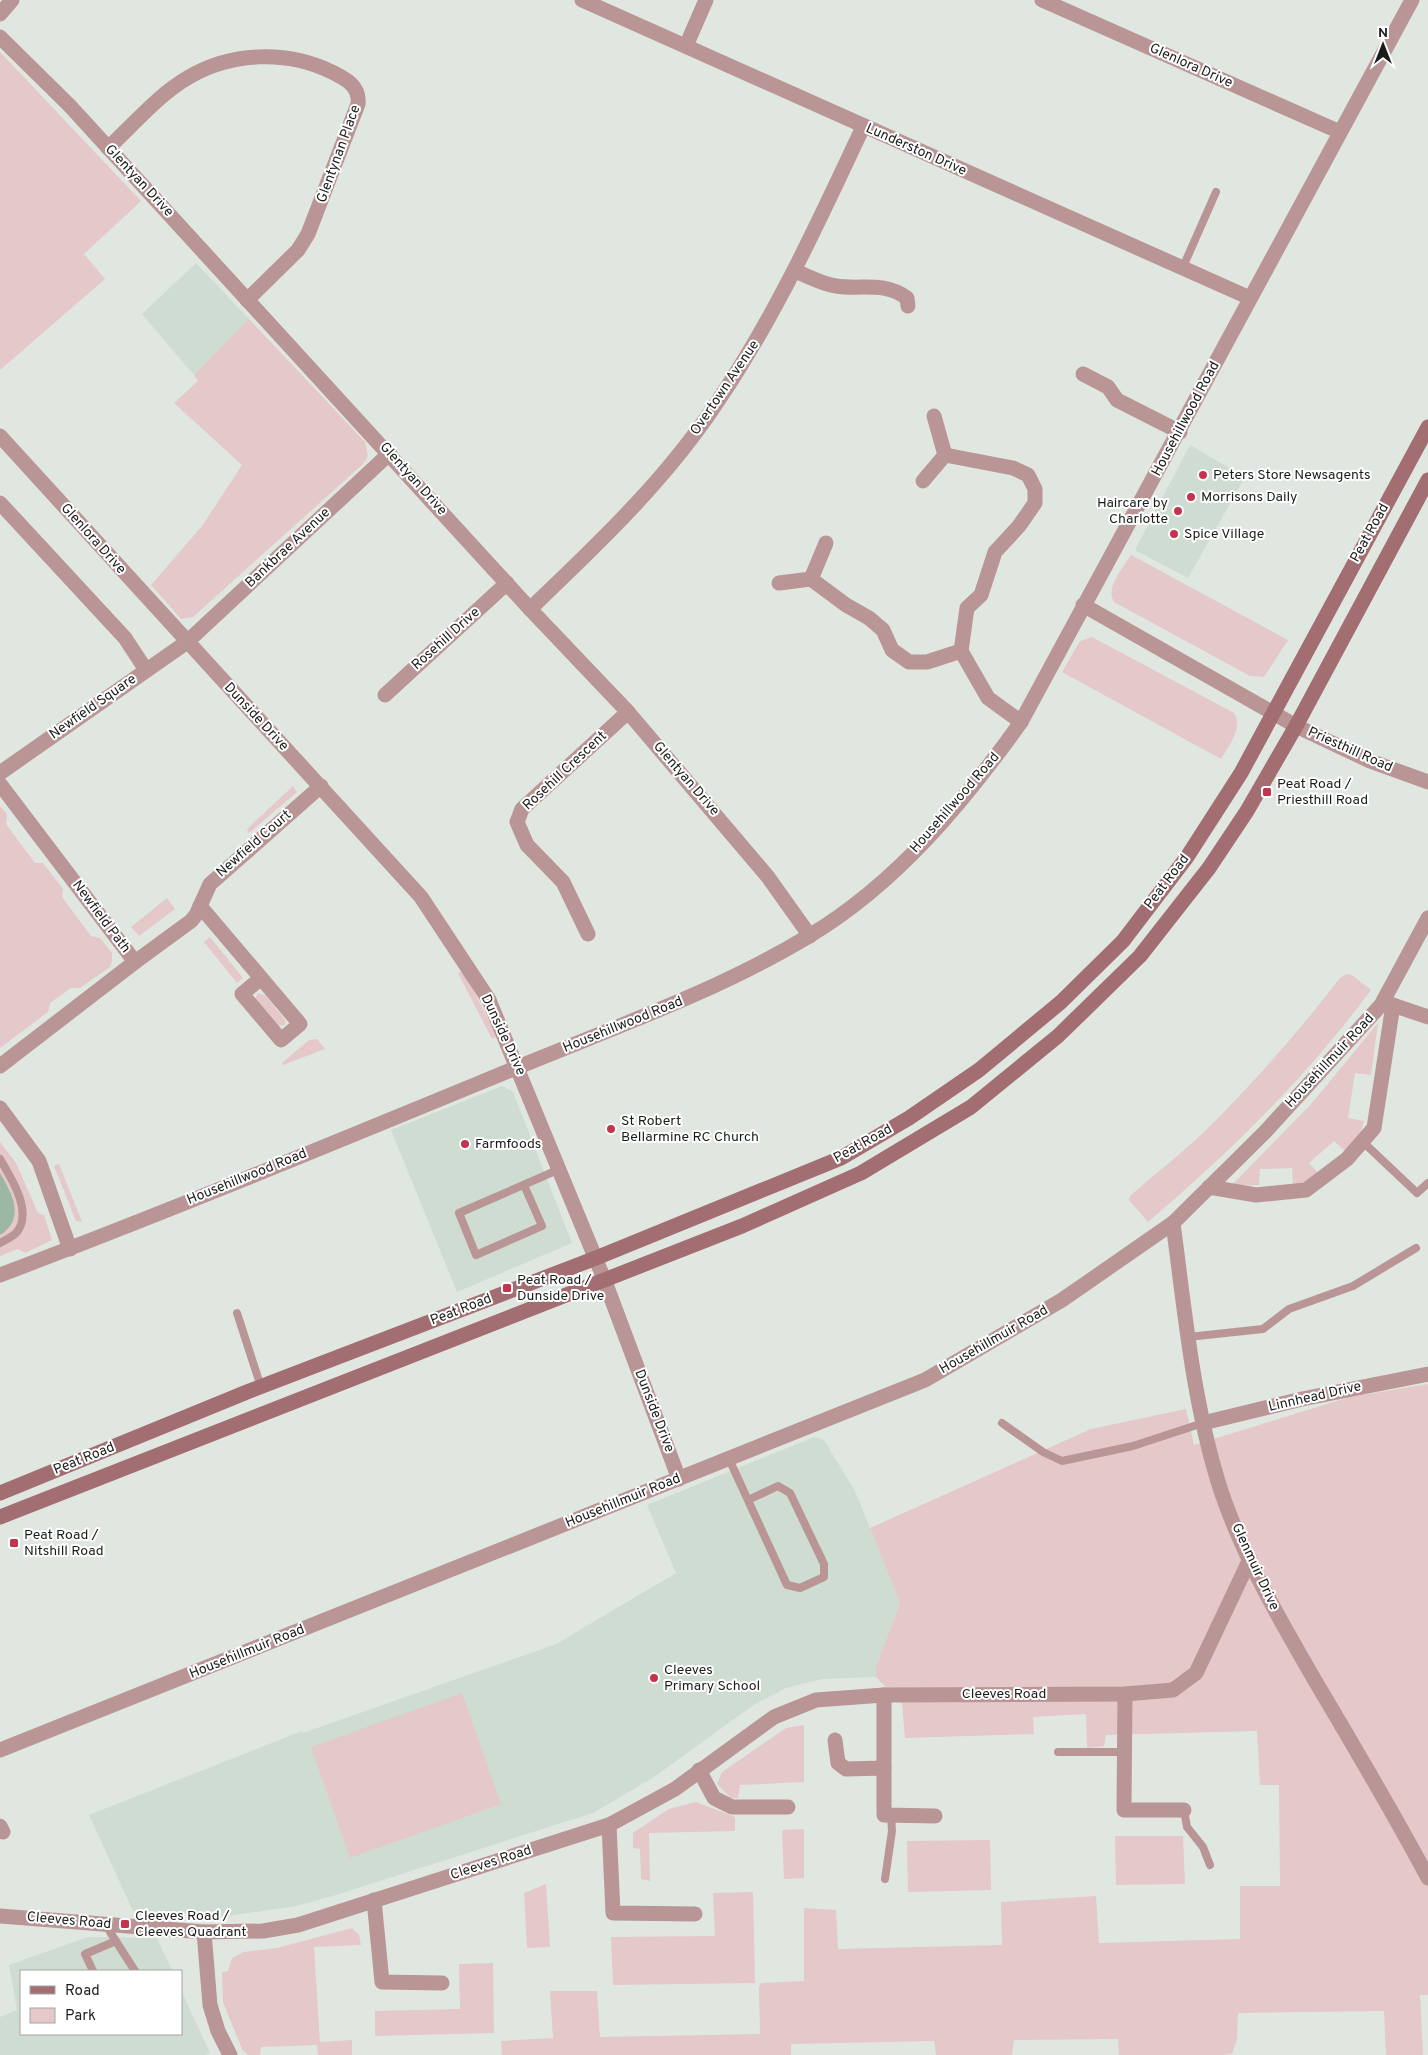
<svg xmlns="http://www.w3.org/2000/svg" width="1428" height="2055" font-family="Overpass,sans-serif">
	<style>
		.built { fill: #cedcd1 }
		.green { fill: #e5c8c9 }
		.water { fill: #9cb7a4 }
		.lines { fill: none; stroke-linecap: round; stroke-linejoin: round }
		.lane { stroke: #ba9596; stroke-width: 8 }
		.street { stroke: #ba9596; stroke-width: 15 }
		.secondary { stroke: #a36e71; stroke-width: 15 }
		.poi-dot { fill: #c4344f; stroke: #fff; stroke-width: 2 }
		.labels { text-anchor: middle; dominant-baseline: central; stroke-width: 4; stroke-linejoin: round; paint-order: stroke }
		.street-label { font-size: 14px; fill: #1b1d1b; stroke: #fff }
		.poi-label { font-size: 14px; fill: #1b1d1b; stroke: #fff; text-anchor: start }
	</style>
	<rect width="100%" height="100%" fill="#e0e7e1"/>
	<g class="built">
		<polygon points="196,263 249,319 194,375 142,314"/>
		<polygon points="1190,445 1245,477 1188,578 1135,550"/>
		<polygon points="502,1086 513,1092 572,1243 457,1292 391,1130"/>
		<polygon points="814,1437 824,1440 855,1491 900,1603 876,1667 876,1677 822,1679 786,1688 755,1704 654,1777 593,1813 336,1895 296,1906 214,1918 133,1911 89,1815 302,1731 303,1733 556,1644 676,1573 647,1505"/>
		<polygon points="88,1937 157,1938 172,1971 21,1971 21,2034 181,2034 181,1990 210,2053 206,2055 0,2055 0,2017 17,2010 9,1965"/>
	</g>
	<g class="green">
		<polygon points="0,52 141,201 84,254 105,279 0,370"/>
		<polygon points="249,319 365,442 368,456 363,464 193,617 181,619 151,585 202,526 242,465 174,403 198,381 194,375"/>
		<path d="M1131 555 1288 640 1264 677 1250 676 1114 602C1105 588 1123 568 1131 555Z"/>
		<path d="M1092 637 1234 713C1243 729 1229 745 1221 759L1062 672 1080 641Z"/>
		<polygon points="293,786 297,792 249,833 247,829"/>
		<polygon points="0,806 7,814 6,824 35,863 43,863 63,889 62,897 91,936 100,938 112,953 112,961 110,967 80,988 71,988 50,1003 48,1012 0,1048"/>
		<polygon points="167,898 175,909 139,936 131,927"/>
		<polygon points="210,937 243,978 237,983 204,942"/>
		<polygon points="463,971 498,1037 492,1039 458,973"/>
		<path d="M1347 974 1352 975 1371 990C1304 1080 1233 1149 1148 1222L1129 1200 1130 1196C1155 1174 1181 1154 1205 1131 1254 1083 1298 1032 1340 978Z"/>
		<polygon points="258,993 266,996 285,1020 285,1025 276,1026 255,999"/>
		<polygon points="1378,1023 1371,1075 1355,1073 1348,1118 1364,1121 1360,1135 1345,1151 1334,1141 1309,1163 1319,1174 1307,1183 1293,1185 1292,1168 1260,1169 1259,1185 1231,1186 1311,1104"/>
		<polygon points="317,1039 325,1049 283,1065 282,1063 309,1040"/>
		<polygon points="0,1142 16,1163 38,1213 44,1215 52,1240 25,1253 18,1249 0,1256"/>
		<polygon points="59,1164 82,1222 76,1221 54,1166"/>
		<polygon points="1428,1384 1428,1995 1420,1995 1423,2055 1386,2055 1384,2011 1238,2013 1237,2039 1232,2054 1222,2055 1119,2055 1118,2039 1014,2040 1012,2055 936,2055 934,2041 791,2044 791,2055 502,2055 501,2041 553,2038 550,1991 597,1991 600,2037 760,2034 759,1988 761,1983 804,1981 804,1908 836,1910 838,1949 1002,1945 1001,1902 1096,1896 1099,1943 1240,1939 1240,1886 1280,1886 1279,1785 1260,1785 1257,1731 1106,1735 1104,1746 1087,1748 1086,1714 1033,1717 1034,1734 905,1738 902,1703 876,1677 876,1667 900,1603 870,1528 1091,1429 1186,1409 1194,1445 1350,1397"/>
		<polygon points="462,1693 501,1804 350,1858 311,1747"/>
		<polygon points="804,1725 804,1782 740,1785 738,1798 731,1798 717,1784 722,1772 786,1728"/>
		<polygon points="696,1802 735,1817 735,1831 649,1833 650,1881 641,1879 640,1849 633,1848 633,1833 669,1809"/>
		<polygon points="804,1829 804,1878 784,1879 782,1830"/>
		<polygon points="1115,1836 1183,1836 1185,1884 1116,1885"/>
		<polygon points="990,1840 991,1890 908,1892 907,1841"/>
		<polygon points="546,1884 550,1947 527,1948 524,1893"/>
		<polygon points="753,1892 755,1983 613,1985 611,1937 715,1936 713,1893"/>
		<polygon points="352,1928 359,1935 361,1945 314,1947 320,2042 352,2040 352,2055 318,2055 317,2045 261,2047 260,2055 248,2055 242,2049 223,2002 222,1972 228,1971 232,1958 244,1952 277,1948"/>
		<polygon points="493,1963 494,2033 375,2036 375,2011 460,2009 459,1964"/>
	</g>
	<path class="water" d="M0 1173C12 1193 26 1219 0 1235Z"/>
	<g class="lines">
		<g class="lane">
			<polyline points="1183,267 1216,192"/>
			<polyline points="1363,1142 1417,1193 1428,1183"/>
			<path d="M0 1159C11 1178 33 1211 17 1232 13 1237 5 1240 0 1243"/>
			<polyline points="524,1185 542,1226 476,1255 459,1213 560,1169"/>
			<polyline points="237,1313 261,1387"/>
			<polyline points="1188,1337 1263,1329 1289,1309 1353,1286 1416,1248"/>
			<polyline points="1002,1423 1043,1452 1062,1461 1133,1446 1203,1423"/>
			<polyline points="729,1459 787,1585 800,1588 824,1577 824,1564 790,1493 778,1486 748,1500"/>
			<polyline points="1058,1752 1125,1752"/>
			<polyline points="1184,1810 1187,1827 1203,1847 1210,1865"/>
			<polyline points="885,1879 892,1831 891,1815"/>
			<polyline points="105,1924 135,1971"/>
			<polyline points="93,1971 85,1954 116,1941"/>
		</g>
		<g class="street">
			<polyline points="582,0 1250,298"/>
			<polyline points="1042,0 1340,132"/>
			<polyline points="0,14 12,0"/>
			<polyline points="0,37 70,106 530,609 628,712 768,877 810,936"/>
			<polyline points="686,46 706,0"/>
			<path d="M108 148C134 124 159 94 189 77 232 52 287 50 332 72 346 79 360 86 358 104L308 234 298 250 247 300"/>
			<path d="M795 271C808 276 822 284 836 286 862 290 883 281 907 298L908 306"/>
			<polyline points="1083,374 1108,387 1117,400 1180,432"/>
			<polyline points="0,436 421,897 489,1000 604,1279 679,1479"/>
			<polyline points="945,455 1013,468 1028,475 1035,489 1035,503 1019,526 995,552 981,595 967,608 961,651 988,698 1021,722"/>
			<polyline points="923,481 945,455 934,416"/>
			<polyline points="0,503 125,638 146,670"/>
			<polyline points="811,579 846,605 869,618 883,630 892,650 909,662 927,662 961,651"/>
			<polyline points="779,583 811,579 826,543"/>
			<polyline points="1083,605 1296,726 1370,761 1428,782"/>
			<path d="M530 609C598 544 666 480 718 401 776 315 819 221 863 127"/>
			<polyline points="385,695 507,583"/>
			<polyline points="0,773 187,642 390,453"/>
			<polyline points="0,784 135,962 0,1066"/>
			<polyline points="200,906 300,1024 281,1040 242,994 261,978"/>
			<polyline points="588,934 563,882 527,845 517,822 522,809 628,712"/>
			<polyline points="135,962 191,921 196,915 210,884 321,786"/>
			<polyline points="1384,1002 1428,1017"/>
			<polyline points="0,1108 39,1161 70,1249"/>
			<polyline points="1209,1187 1256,1195 1306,1190 1347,1159 1374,1128 1393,1005"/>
			<path d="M1173 1223C1185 1313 1193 1404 1221 1491 1244 1559 1281 1622 1317 1684 1355 1748 1393 1812 1428 1878"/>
			<path d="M0 1275C177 1208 353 1135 528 1063 623 1024 721 989 809 936 896 884 963 803 1021 722L1412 0"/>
			<polyline points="1203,1423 1302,1399 1428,1374"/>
			<polyline points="1125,1694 1124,1810 1184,1810"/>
			<polyline points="884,1695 884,1815 935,1816"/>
			<polyline points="835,1740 838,1763 846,1769 884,1768"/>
			<polyline points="0,1750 925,1380 1062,1300 1173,1223 1265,1132 1381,1005 1428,918"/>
			<polyline points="699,1770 714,1798 732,1807 788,1807"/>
			<polyline points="609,1825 613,1913 695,1914"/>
			<polyline points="0,1826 3,1832"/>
			<polyline points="374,1900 382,1982 442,1983"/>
			<polyline points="0,1916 204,1932 263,1931 298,1925 609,1825 675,1789 774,1717 816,1700 884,1695 1125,1694 1173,1690 1196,1673 1250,1559"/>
			<polyline points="204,1932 210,2005 218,2031 230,2055"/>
		</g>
		<g class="secondary">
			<polyline points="0,1493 247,1392 596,1258 841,1158 909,1118 979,1070 1061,1002 1123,941 1187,857 1241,773 1428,427"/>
			<polyline points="0,1517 742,1226 861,1173 971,1107 1058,1036 1140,956 1209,868 1247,811 1296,726 1428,480"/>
		</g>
	</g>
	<g class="poi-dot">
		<circle cx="1203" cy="475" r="5"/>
		<circle cx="1191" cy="497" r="5"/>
		<circle cx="1178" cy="511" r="5"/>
		<circle cx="1174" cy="534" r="5"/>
		<rect x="1262" y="787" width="10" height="10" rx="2.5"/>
		<circle cx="611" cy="1129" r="5"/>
		<circle cx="465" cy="1144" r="5"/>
		<rect x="502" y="1283" width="10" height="10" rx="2.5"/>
		<rect x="9" y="1538" width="10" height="10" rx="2.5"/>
		<circle cx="654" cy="1678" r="5"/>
		<rect x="120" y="1919" width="10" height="10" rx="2.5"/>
	</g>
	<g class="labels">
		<g class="street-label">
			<text transform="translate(1191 66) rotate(24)">Glenlora Drive</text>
			<text transform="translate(916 150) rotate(24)">Lunderston Drive</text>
			<text transform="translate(339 154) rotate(-70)">Glentynan Place</text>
			<text transform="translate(139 181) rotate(47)">Glentyan Drive</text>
			<text transform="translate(725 388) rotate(-56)">Overtown Avenue</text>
			<text transform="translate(1186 419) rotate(-62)">Househillwood Road</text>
			<text transform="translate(413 479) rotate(48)">Glentyan Drive</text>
			<text transform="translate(1370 533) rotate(-61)">Peat Road</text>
			<text transform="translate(93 539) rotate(48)">Glenlora Drive</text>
			<text transform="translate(288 548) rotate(-43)">Bankbrae Avenue</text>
			<text transform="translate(446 639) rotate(-42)">Rosehill Drive</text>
			<text transform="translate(93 707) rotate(-35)">Newfield Square</text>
			<text transform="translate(256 717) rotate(47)">Dunside Drive</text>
			<text transform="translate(1350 750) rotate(24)">Priesthill Road</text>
			<text transform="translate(565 771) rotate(-43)">Rosehill Crescent</text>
			<text transform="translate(686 779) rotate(49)">Glentyan Drive</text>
			<text transform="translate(955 803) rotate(-49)">Househillwood Road</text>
			<text transform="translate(254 844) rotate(-41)">Newfield Court</text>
			<text transform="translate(1167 882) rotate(-53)">Peat Road</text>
			<text transform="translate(101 917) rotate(53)">Newfield Path</text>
			<text transform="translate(623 1025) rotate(-22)">Househillwood Road</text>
			<text transform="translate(503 1035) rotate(65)">Dunside Drive</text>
			<text transform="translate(1330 1061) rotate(-47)">Househillmuir Road</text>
			<text transform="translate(863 1144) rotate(-29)">Peat Road</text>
			<text transform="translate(247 1177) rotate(-22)">Househillwood Road</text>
			<text transform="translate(461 1310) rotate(-21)">Peat Road</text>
			<text transform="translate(994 1340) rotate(-30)">Househillmuir Road</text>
			<text transform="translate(1315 1397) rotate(-13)">Linnhead Drive</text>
			<text transform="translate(654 1411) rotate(69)">Dunside Drive</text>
			<text transform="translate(84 1459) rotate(-22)">Peat Road</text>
			<text transform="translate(623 1501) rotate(-22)">Househillmuir Road</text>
			<text transform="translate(1255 1567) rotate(65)">Glenmuir Drive</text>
			<text transform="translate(247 1652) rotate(-22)">Househillmuir Road</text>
			<text x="1004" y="1694">Cleeves Road</text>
			<text transform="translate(491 1863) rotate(-18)">Cleeves Road</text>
			<text transform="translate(69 1921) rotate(5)">Cleeves Road</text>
		</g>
		<g class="poi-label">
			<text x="1213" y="475">Peters Store Newsagents</text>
			<text x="1201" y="497">Morrisons Daily</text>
			<text x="1168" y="503" text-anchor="end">Haircare by<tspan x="1168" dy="16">Charlotte</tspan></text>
			<text x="1184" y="534">Spice Village</text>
			<text x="1277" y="784">Peat Road /<tspan x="1277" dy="16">Priesthill Road</tspan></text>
			<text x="621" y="1121">St Robert<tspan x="621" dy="16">Bellarmine RC Church</tspan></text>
			<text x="475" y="1144">Farmfoods</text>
			<text x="517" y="1280">Peat Road /<tspan x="517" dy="16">Dunside Drive</tspan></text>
			<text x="24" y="1535">Peat Road /<tspan x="24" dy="16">Nitshill Road</tspan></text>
			<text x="664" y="1670">Cleeves<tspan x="664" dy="16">Primary School</tspan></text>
			<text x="135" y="1916">Cleeves Road /<tspan x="135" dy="16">Cleeves Quadrant</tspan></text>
		</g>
	</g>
	<rect x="20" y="1970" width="162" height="65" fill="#ffffff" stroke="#a4a5a4"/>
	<rect x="30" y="1986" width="25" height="8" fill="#a36e71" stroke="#a4a5a4"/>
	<text x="65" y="1995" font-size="15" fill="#1b1d1b">Road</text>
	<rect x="30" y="2008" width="25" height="15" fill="#e5c8c9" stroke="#a4a5a4"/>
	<text x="65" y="2020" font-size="15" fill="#1b1d1b">Park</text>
	<g transform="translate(1383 45)" stroke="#ffffff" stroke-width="4" paint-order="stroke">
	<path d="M0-4L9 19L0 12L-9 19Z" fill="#1b1d1b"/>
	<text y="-8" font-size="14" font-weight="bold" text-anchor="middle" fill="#1b1d1b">N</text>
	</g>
</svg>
